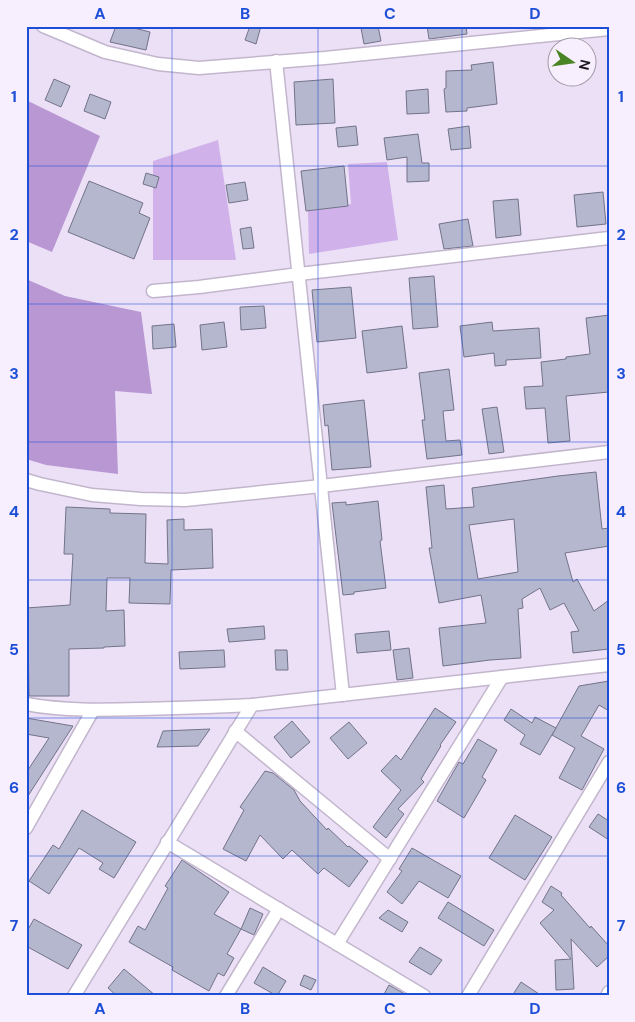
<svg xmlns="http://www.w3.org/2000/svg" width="635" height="1022" font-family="'DM Sans',sans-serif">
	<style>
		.green { fill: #d1b1ea }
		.forest { fill: #b897d3 }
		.building { fill: #b5b7cf; stroke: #727389; fill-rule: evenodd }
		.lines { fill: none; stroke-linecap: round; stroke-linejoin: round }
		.street-casing { stroke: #c2b6cd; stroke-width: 15 }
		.street { stroke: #fff; stroke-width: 12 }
		.grid { fill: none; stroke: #1d4ed8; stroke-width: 1; stroke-opacity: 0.55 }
		.neatline { fill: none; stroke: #1d4ed8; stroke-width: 2 }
		.grid-label { font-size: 16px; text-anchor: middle; font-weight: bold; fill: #1d4ed8 }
	</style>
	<rect width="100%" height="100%" fill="#ece0f7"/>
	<g class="green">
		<polygon points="218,140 236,260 153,260 153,161"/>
		<polygon points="387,162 398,240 309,254 308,211 351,204 348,164"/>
	</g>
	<g class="forest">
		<polygon points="26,100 100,136 52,252 26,241"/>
		<polygon points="26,279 65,296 141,312 152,394 115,391 118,474 46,465 26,459"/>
	</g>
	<g class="building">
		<polygon points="116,26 135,26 134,28 150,32 146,50 110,42"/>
		<polygon points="250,26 261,26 256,44 245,40"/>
		<polygon points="372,26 378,26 381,41 364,44 361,28"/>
		<polygon points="427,26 466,26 467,34 429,39"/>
		<polygon points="493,62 497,104 467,108 467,111 446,112 444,89 446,88 446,71 472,70 471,65"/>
		<polygon points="54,79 70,86 61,107 45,100"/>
		<polygon points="333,79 335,123 296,125 294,82"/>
		<polygon points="428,89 429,113 407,114 406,91"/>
		<polygon points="90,94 111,102 105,119 84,111"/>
		<polygon points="356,126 358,145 338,147 336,128"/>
		<polygon points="469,126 471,148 451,150 448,129"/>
		<polygon points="418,134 422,163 429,163 429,181 407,182 407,157 387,160 384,138"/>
		<polygon points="344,166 348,206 306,211 301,171"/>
		<polygon points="146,173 159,177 156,188 143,184"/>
		<polygon points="89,181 143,203 139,213 150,218 134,259 68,232"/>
		<polygon points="245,182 248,200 229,203 226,185"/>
		<polygon points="603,192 606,224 577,227 574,195"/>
		<polygon points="518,199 521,235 496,238 493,201"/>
		<polygon points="468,219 473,246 444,249 439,224"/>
		<polygon points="251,227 254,248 243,249 240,229"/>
		<polygon points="434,276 438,327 413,329 409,278"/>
		<polygon points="351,287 356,338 317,342 312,290"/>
		<polygon points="264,306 266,328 241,330 240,307"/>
		<polygon points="609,315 609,392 566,396 570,441 548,443 545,408 526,409 524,387 543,386 541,362 566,359 566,357 590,354 586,318"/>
		<polygon points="224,322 227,347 202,350 200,325"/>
		<polygon points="492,322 493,331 539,328 541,358 506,360 506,365 495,366 494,353 464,357 460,326"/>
		<polygon points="174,324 176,347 153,349 152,326"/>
		<polygon points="402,326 407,368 367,373 362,331"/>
		<polygon points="449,369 454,410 443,411 446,441 460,440 462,455 427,459 422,420 425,420 419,373"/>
		<polygon points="364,400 371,467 332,470 328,425 325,426 323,405"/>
		<polygon points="497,407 504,452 489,454 482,409"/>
		<path d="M596 472 602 529 609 528V546L565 553 573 582 577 579 594 611 609 600V649L573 653 571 632 579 631 564 603 550 610 540 588 522 599 523 608 518 609 521 658 490 660 443 666 439 628 486 623 481 595 439 603 429 548H432L426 487 444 485 446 509 474 507 472 488 558 476ZM514 519 518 572 478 579 469 525Z"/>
		<polygon points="378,501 382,540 380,541 386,588 354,592 354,594 343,595 332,503 346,502 346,505"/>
		<polygon points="66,507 110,509 110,513 146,514 145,563 168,564 167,520 184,519 184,530 212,529 213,568 171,570 170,604 129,603 130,578 107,578 106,611 124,610 125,646 104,647 104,648 69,649 69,696 29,696 28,636 26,636 26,608 70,605 73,554 64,554"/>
		<polygon points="264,626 265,639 229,642 227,629"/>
		<polygon points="389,631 391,650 357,653 355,634"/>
		<polygon points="409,648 413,678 397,680 393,650"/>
		<polygon points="224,650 225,667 180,669 179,652"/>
		<polygon points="275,650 287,650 288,670 276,670"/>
		<polygon points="609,681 609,711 599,705 581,736 604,749 582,790 559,778 575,748 552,735 579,686"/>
		<polygon points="435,708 456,722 440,745 441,746 421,779 424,782 398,809 404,814 386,838 373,827 401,790 381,771 396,755 401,760"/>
		<polygon points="511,709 532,723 535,717 556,728 540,755 520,744 525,735 504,720"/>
		<polygon points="26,718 73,726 26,799 26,773 49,738 26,734"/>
		<polygon points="292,721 310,742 291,758 274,737"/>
		<polygon points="349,722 367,743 348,759 330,738"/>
		<polygon points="210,729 198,746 157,747 163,731"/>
		<polygon points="478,739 497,750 482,777 486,780 464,818 437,801 459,762 463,764"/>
		<polygon points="265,771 273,773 294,790 300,801 327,830 328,828 348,847 349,846 368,861 349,887 324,868 318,874 292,850 283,859 260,835 246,861 223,849 244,810 240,807"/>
		<polygon points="82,810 136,842 114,878 99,869 103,863 79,848 49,894 29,881 53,845 59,849"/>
		<polygon points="598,814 609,821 609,840 589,827"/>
		<polygon points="515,815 552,837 525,880 489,858"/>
		<polygon points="412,848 461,876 448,898 419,881 402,904 387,892 402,871 399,869"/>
		<polygon points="182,860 229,892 214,914 241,929 227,954 234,958 224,976 218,973 209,991 172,970 173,967 129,942 138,926 145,930 168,888 165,886"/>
		<polygon points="551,886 562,893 561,895 590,928 591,926 609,946 609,956 597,967 571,939 574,989 556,990 555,960 571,959 540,923 554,910 542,902"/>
		<polygon points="448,902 494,930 484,946 438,918"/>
		<polygon points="250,908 263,914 254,935 241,929"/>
		<polygon points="388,910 408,922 402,932 379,918"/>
		<polygon points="34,919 82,945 68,969 26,946 26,933"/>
		<polygon points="420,947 442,960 431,975 409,962"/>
		<polygon points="263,967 286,981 277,996 254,983"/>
		<polygon points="124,969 156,996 117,996 108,988"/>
		<polygon points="304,975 316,980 311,990 300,985"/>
		<polygon points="521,982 542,996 512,996"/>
		<polygon points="389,985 408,996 383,996"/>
	</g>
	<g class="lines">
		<defs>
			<g id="street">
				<polyline points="43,26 105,52 158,64 199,68 325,58 609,29"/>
				<polyline points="276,61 343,695"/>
				<polyline points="153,291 199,287 299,274 609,238"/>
				<polyline points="26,480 40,484 92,495 141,499 185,500 321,486 609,452"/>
				<path d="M26 704C64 711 102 710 141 709 178 708 215 707 252 705L609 665"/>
				<polyline points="235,731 390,859"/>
				<polyline points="26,828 93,710"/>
				<polyline points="167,842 424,996"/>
				<polyline points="337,944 502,677"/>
				<polyline points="74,996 252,705"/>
				<polyline points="226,996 279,909"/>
				<polyline points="468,996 609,762"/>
				<polyline points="607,996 609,992"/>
			</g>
		</defs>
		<use href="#street" class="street-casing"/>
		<use href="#street" class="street"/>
	</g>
	<path class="grid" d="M172 26V996M318 26V996M462 26V996M26 166H609M26 304H609M26 442H609M26 580H609M26 718H609M26 856H609"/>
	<rect width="635" height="1022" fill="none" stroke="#f7effd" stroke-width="55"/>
	<g transform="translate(572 62) rotate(103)"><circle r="24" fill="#f7effd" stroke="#9f99a5"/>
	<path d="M0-4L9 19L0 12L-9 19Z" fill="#498524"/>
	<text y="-8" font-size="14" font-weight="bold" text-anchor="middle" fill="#1c1820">N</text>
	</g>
	<rect x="28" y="28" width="580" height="966" class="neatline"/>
	<g class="grid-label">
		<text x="100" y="19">A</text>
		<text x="245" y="19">B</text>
		<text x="390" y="19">C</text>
		<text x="535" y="19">D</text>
		<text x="14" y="102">1</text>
		<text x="621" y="102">1</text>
		<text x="14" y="240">2</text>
		<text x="621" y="240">2</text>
		<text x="14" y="379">3</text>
		<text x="621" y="379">3</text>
		<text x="14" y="517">4</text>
		<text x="621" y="517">4</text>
		<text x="14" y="655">5</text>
		<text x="621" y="655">5</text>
		<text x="14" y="793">6</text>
		<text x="621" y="793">6</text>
		<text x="14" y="931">7</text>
		<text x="621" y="931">7</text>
		<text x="100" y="1014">A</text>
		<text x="245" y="1014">B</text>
		<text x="390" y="1014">C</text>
		<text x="535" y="1014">D</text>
	</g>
</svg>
